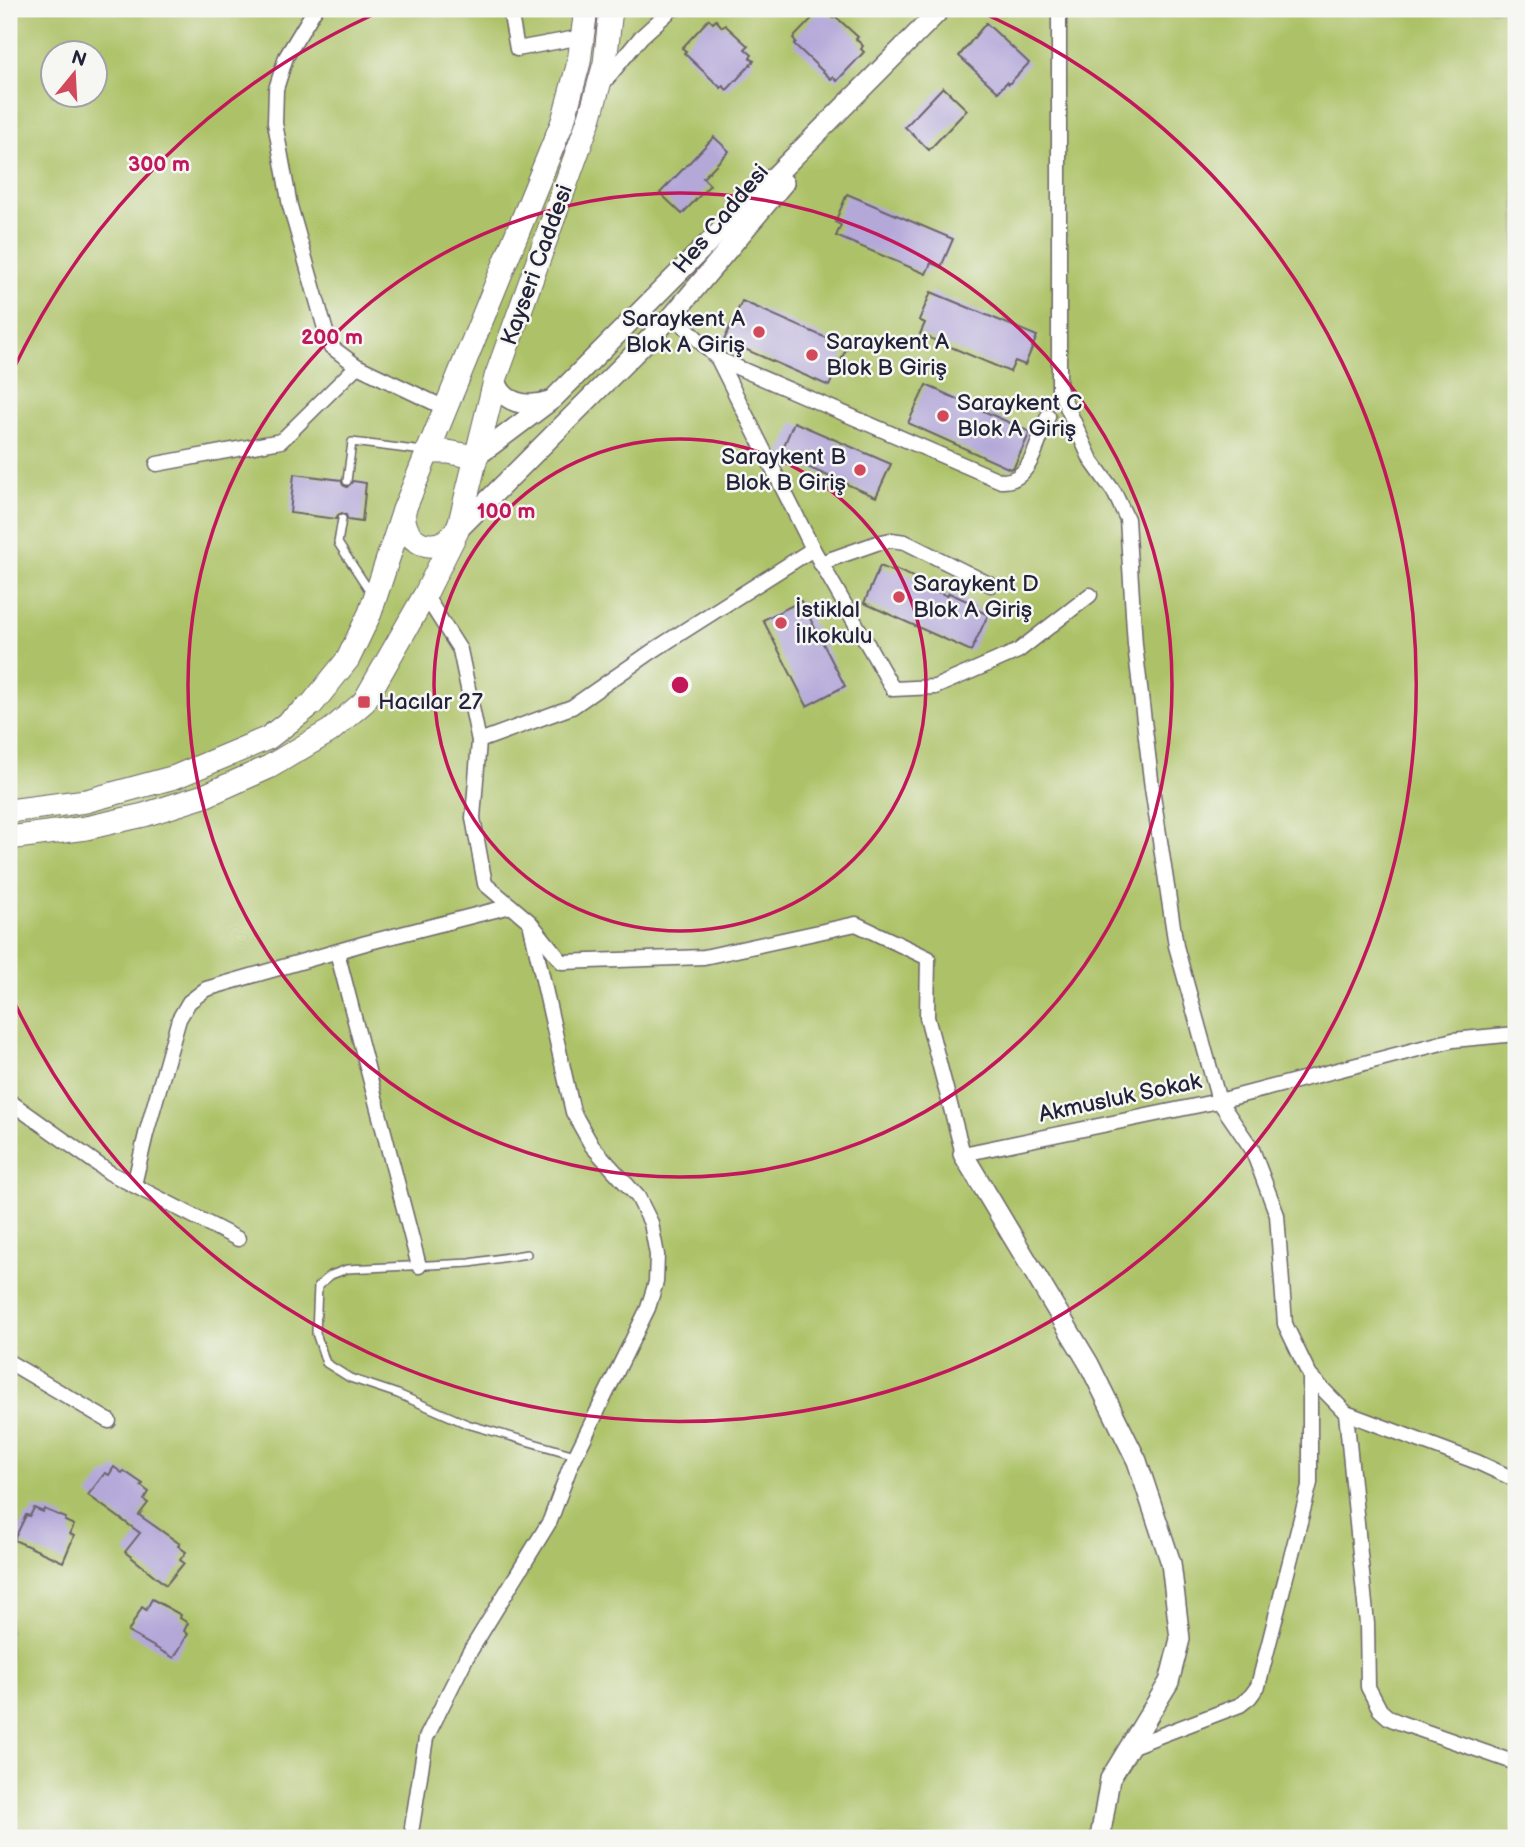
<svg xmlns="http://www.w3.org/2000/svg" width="1525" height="1847" font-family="'Balsamiq Sans',sans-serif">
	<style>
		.grass { fill: #adc267; stroke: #687251; stroke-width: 2; fill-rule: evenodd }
		.building { fill: #b4a8d9 }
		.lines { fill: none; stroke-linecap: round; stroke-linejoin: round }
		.service-casing { stroke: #6c636a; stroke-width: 10 }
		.minor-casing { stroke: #6c636a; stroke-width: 17 }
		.tertiary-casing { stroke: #6c636a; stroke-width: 22 }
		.primary-casing { stroke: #6c636a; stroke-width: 25 }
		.service { stroke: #fff; stroke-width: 7 }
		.minor { stroke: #fff; stroke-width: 14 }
		.tertiary { stroke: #fff; stroke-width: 19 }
		.primary { stroke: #fff; stroke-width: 23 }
		.ring { fill: none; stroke: #c2185b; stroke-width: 3.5 }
		.poi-dot { fill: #d1495b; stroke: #f6f6f2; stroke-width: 2.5 }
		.labels { text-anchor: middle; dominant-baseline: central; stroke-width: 5; stroke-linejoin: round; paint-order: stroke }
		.street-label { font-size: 23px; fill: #22223b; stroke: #f6f6f2 }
		.poi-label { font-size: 23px; fill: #22223b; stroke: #f6f6f2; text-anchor: start }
		.centre { fill: #c2185b; stroke: #f6f6f2; stroke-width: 3.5 }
		.ring-label { font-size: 21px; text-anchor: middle; font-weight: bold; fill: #c2185b; stroke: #f6f6f2; stroke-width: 5; stroke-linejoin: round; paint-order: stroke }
	</style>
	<rect width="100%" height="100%" fill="#f6f6f2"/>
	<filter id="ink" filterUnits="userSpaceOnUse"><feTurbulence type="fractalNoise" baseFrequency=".0143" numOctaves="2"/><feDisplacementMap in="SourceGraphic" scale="14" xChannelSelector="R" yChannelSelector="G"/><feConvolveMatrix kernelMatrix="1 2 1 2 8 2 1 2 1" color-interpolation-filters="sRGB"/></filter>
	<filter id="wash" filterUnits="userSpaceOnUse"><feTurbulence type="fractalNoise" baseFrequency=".00686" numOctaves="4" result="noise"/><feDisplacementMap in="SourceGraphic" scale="28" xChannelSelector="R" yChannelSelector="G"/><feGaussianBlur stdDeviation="1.57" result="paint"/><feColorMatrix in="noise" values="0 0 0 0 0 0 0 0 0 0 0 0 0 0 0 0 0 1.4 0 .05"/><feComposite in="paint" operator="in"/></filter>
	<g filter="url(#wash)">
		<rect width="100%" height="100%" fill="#f4dcc0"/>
		<path class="grass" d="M9 9H1516V1838H9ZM52 52H94V94H52Z"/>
		<g id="blocks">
			<g class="building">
				<polygon points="820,10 824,13 826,11 833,18 835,16 858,37 856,39 863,46 861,49 864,52 837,81 833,77 831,79 794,44 796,42 793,38"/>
				<polygon points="709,19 713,23 716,20 722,27 725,25 748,46 745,49 752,55 750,58 754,61 727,90 723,86 721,88 684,53 686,51 682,48"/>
				<polygon points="986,23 1029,63 1009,84 1007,82 998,92 959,56"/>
				<polygon points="943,87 967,110 929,150 905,127"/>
				<polygon points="714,137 729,151 703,178 710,185 682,214 660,193"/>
				<polygon points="847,194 953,239 941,267 931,263 926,274 836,236 841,225 835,222"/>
				<polygon points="931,292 1037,336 1025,365 1015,361 1010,372 920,334 925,323 919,320"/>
				<polygon points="742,301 847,347 829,386 724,340"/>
				<polygon points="926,385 1030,432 1014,467 1010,469 908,423"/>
				<polygon points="794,422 891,464 876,497 780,455"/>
				<polygon points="294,474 341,480 343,485 347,487 353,481 366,483 362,522 348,520 346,515 342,513 338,515 336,519 290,513"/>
				<polygon points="880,566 894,572 895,569 922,581 921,584 947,596 949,593 976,605 974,608 988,615 971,651 864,603"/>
				<polygon points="801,601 845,686 807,706 763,620"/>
				<polygon points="114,1467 122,1473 124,1471 143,1484 141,1486 149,1492 144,1500 148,1503 139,1515 180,1544 178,1546 186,1552 180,1560 184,1563 166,1585 125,1552 140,1533 88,1495 105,1473 109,1475"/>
				<polygon points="34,1508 43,1512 44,1509 66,1518 65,1521 74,1525 70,1534 74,1536 63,1562 14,1540 26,1515 30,1516"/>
				<polygon points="152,1599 181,1615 180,1618 188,1623 184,1631 188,1634 174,1658 128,1632 142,1607 146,1610"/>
			</g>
		</g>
	</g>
	<g filter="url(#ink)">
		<use href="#blocks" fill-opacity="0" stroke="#6c636a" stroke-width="2"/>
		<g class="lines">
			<defs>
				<g id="service">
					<polyline points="347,481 352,442 423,451"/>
					<polyline points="342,519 338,543 371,593"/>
					<polyline points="527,1254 470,1263 347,1269 331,1275 318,1286 316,1333 326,1363 350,1378 398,1394 467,1424 575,1455"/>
				</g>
				<g id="minor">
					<polyline points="315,9 286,57 276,89 275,123 290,206 330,346 357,366 445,408"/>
					<polyline points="1059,9 1059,389 1091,460 1114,492 1127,519 1135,645 1152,788 1176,946 1219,1101 1453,1040 1516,1034"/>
					<polyline points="510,10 517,49 582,37"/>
					<polyline points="604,82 641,37 672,9"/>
					<path d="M718 359 1001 481C1031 483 1038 440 1048 416"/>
					<polyline points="157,464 281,441 357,366"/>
					<polyline points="813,549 893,689 935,687 1018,651 1090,595"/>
					<polyline points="820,563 877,543 891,540 905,542 991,585"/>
					<polyline points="425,595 460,650 479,741 473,818 485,884 530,922 562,962 704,957 856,924 928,958 927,1017 963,1154 1219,1101 1252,1149 1277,1215 1285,1324 1310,1376 1346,1413 1477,1462 1516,1480"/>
					<polyline points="479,741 572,707 654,650 813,549 718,359 673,315"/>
					<polyline points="337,952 419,1266"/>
					<polyline points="9,1101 110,1173 238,1239"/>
					<polyline points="134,1185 146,1134 179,1019 189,1002 206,989 366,943 511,906"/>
					<polyline points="9,1362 109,1421"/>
					<polyline points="1346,1413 1367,1624 1368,1687 1380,1710 1389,1718 1401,1723 1516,1763"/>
					<polyline points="1130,1747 1240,1705 1250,1697 1258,1686 1310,1483 1310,1376"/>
					<polyline points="412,1827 426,1738 466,1658 550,1521 570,1467 648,1308 656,1282 657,1255 651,1223 638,1197 592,1146 573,1112 531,927"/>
				</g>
				<g id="tertiary">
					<path d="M496 377C499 404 528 408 549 401"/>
					<polyline points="476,457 553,399 941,9"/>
					<polyline points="458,530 673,315 784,183"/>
					<polyline points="963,1154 1089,1364 1137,1461 1171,1563 1180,1639 1169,1682 1110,1779 1100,1838"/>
				</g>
				<g id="primary">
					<path d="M586 9 579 62 563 121 404 510C400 549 447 559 460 522L496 377 590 117 605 63 611 9"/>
					<polyline points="427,452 448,452 476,457"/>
					<polyline points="9,811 86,801 175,777 268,738 312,704 348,659 370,613 404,510"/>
					<polyline points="9,838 86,828 144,815 204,796 269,767 330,731 364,702 425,595 457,531"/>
				</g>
			</defs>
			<use href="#service" class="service-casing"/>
			<use href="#minor" class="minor-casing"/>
			<use href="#tertiary" class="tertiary-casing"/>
			<use href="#primary" class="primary-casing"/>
			<use href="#service" class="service"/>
			<use href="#minor" class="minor"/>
			<use href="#tertiary" class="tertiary"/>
			<use href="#primary" class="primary"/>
		</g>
	</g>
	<g class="ring">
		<circle cx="680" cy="685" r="246"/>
		<circle cx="680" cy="685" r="492"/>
		<path d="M9 379A737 737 0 0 1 386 9M974 9A737 737 0 1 1 9 991"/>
	</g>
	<g class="poi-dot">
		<circle cx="759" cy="332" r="7"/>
		<circle cx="812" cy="355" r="7"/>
		<circle cx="943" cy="416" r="7"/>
		<circle cx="860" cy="470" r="7"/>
		<circle cx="899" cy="597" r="7"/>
		<circle cx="781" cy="623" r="7"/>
		<rect x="357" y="695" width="14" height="14" rx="3.5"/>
	</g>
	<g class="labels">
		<g class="street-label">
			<text transform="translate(721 219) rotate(-50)">Hes Caddesi</text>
			<text transform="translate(537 265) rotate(-70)">Kayseri Caddesi</text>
			<text transform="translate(1120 1098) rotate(-12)">Akmusluk Sokak</text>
		</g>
		<g class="poi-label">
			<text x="745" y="319" text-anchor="end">Saraykent A<tspan x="745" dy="26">Blok A Giriş</tspan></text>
			<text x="826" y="342">Saraykent A<tspan x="826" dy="26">Blok B Giriş</tspan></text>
			<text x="957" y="403">Saraykent C<tspan x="957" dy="26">Blok A Giriş</tspan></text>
			<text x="846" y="457" text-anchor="end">Saraykent B<tspan x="846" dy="26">Blok B Giriş</tspan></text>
			<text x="913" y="584">Saraykent D<tspan x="913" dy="26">Blok A Giriş</tspan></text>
			<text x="795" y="610">İstiklal<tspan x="795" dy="26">İlkokulu</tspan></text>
			<text x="378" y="702">Hacılar 27</text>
		</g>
	</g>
	<circle cx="680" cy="685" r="10" class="centre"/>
	<g class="ring-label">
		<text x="159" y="171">300 m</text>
		<text x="332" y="344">200 m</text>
		<text x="506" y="518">100 m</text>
	</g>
	<rect width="1525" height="1847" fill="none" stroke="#f6f6f2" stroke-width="35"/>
	<g transform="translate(74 74) rotate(18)"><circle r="33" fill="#f6f6f2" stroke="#a1a1a9" stroke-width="2"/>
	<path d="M0-5L12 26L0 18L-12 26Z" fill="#d1495b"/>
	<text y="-10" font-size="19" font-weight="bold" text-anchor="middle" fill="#22223b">N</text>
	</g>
</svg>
